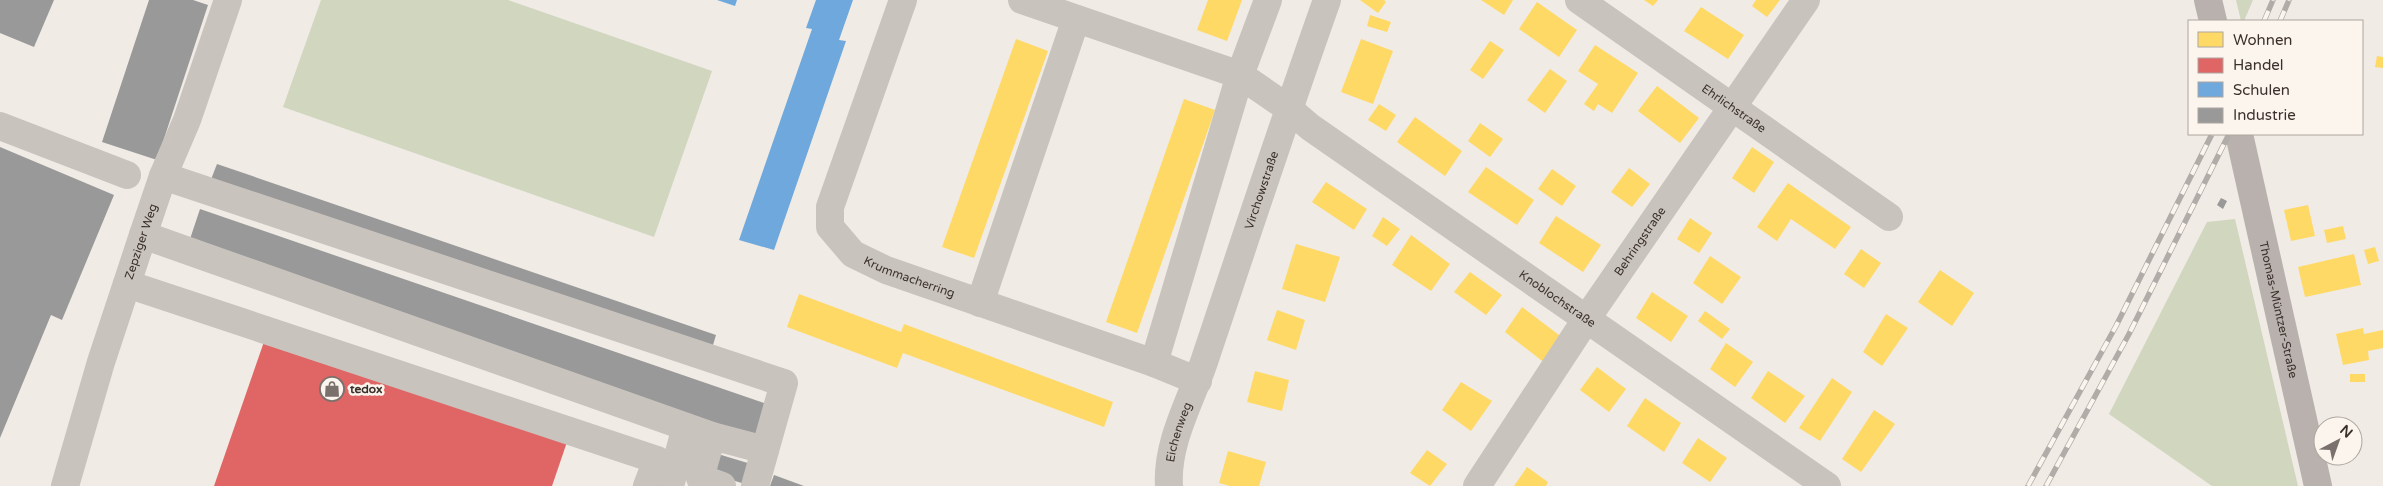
<svg xmlns="http://www.w3.org/2000/svg" width="2383" height="486" font-family="'Varela Round',sans-serif">
	<style>
		.green { fill: #d1d6bf }
		.homes { fill: #ffd966 }
		.shops { fill: #e06666 }
		.schools { fill: #6fa8dc }
		.industry { fill: #999 }
		.lines { fill: none; stroke-linecap: round; stroke-linejoin: round }
		.minor { stroke: #c9c3be; stroke-width: 28 }
		.major { stroke: #b8b1ad; stroke-width: 28 }
		.rail-casing { stroke: #b1aca8; stroke-width: 5.5 }
		.rail { stroke: #fbf5ee; stroke-width: 4; stroke-dasharray: 11; stroke-linecap: butt }
		.labels { text-anchor: middle; dominant-baseline: central; stroke-width: 5; stroke-linejoin: round; paint-order: stroke }
		.street-label { font-size: 12px; fill: #3b302b; stroke: #fbf5ee }
		.poi-label { font-size: 12px; font-weight: bold; fill: #3b302b; stroke: #fbf5ee; text-anchor: start }
	</style>
	<rect width="100%" height="100%" fill="#f0ebe5"/>
	<g class="green">
		<polygon points="321,0 508,0 712,71 654,237 283,107"/>
		<polygon points="2236,0 2253,0 2244,21 2241,21"/>
		<polygon points="2235,219 2298,486 2212,486 2109,414 2207,222"/>
	</g>
	<g class="homes">
		<polygon points="1208,0 1242,0 1227,41 1197,30"/>
		<polygon points="1360,0 1384,0 1386,2 1378,13"/>
		<polygon points="1481,0 1513,0 1504,15"/>
		<polygon points="1644,0 1658,0 1653,6"/>
		<polygon points="1756,0 1780,0 1767,17 1752,6"/>
		<polygon points="1537,2 1577,30 1559,57 1519,29"/>
		<polygon points="1701,7 1744,35 1728,59 1684,31"/>
		<polygon points="1370,15 1391,22 1387,32 1367,26"/>
		<polygon points="1016,39 1048,51 974,258 942,247"/>
		<polygon points="1361,39 1393,51 1373,104 1341,92"/>
		<polygon points="1490,41 1504,50 1483,79 1470,70"/>
		<polygon points="1595,45 1638,73 1612,113 1598,104 1594,111 1584,104 1598,84 1578,71"/>
		<polygon points="2377,56 2383,57 2383,68 2375,67"/>
		<polygon points="1550,69 1567,81 1545,113 1527,100"/>
		<polygon points="1657,86 1699,118 1680,143 1638,111"/>
		<polygon points="1184,99 1215,110 1137,333 1106,322"/>
		<polygon points="1379,104 1396,115 1386,131 1368,120"/>
		<polygon points="1415,117 1462,151 1445,176 1397,142"/>
		<polygon points="1480,123 1503,139 1490,157 1468,141"/>
		<polygon points="1752,147 1774,162 1754,193 1732,178"/>
		<polygon points="1486,167 1534,200 1517,225 1468,192"/>
		<polygon points="1629,168 1650,184 1632,207 1611,192"/>
		<polygon points="1552,169 1576,186 1562,206 1538,189"/>
		<polygon points="1326,182 1367,209 1354,230 1312,202"/>
		<polygon points="1788,183 1851,227 1835,249 1791,219 1777,241 1757,227"/>
		<polygon points="2308,205 2315,236 2291,241 2284,210"/>
		<polygon points="1556,216 1601,245 1583,272 1539,243"/>
		<polygon points="1383,217 1400,229 1387,246 1372,236"/>
		<polygon points="1690,218 1712,233 1699,253 1677,239"/>
		<polygon points="2343,226 2346,239 2327,243 2324,230"/>
		<polygon points="1411,235 1450,264 1431,291 1392,265"/>
		<polygon points="1296,244 1340,257 1325,302 1282,289"/>
		<polygon points="2375,247 2379,261 2368,264 2364,250"/>
		<polygon points="1861,249 1881,263 1864,288 1844,274"/>
		<polygon points="2354,254 2361,285 2305,297 2298,267"/>
		<polygon points="1710,256 1741,277 1722,304 1693,283"/>
		<polygon points="1940,270 1974,293 1952,326 1918,302"/>
		<polygon points="1470,272 1502,295 1486,315 1454,292"/>
		<polygon points="1652,292 1688,316 1671,342 1636,318"/>
		<polygon points="799,294 901,332 904,324 1113,402 1104,427 903,353 897,368 787,327"/>
		<polygon points="1522,307 1563,338 1546,364 1505,332"/>
		<polygon points="1277,310 1305,320 1296,350 1267,340"/>
		<polygon points="1705,311 1730,329 1722,339 1698,321"/>
		<polygon points="1886,314 1908,328 1882,366 1863,352"/>
		<polygon points="2363,328 2364,334 2383,330 2383,348 2368,351 2369,360 2343,365 2336,334"/>
		<polygon points="1726,343 1753,362 1735,387 1710,369"/>
		<polygon points="1597,367 1626,389 1609,412 1580,390"/>
		<polygon points="1255,371 1289,380 1282,411 1247,402"/>
		<polygon points="1768,371 1805,396 1785,423 1751,398"/>
		<rect x="2350" y="374" width="15" height="8"/>
		<polygon points="1832,378 1852,392 1820,441 1799,428"/>
		<polygon points="1461,382 1492,401 1471,431 1442,410"/>
		<polygon points="1645,398 1681,423 1664,452 1627,426"/>
		<polygon points="1874,410 1895,424 1861,472 1842,459"/>
		<polygon points="1698,438 1727,458 1710,482 1682,463"/>
		<polygon points="1427,450 1447,464 1430,486 1410,473"/>
		<polygon points="1228,451 1266,462 1259,486 1230,486 1219,483"/>
		<polygon points="1527,467 1548,482 1546,486 1514,486"/>
	</g>
	<polygon class="shops" points="266,336 567,442 552,486 214,486"/>
	<g class="schools">
		<polygon points="717,0 737,0 735,6"/>
		<polygon points="816,0 853,0 839,40 846,41 774,250 739,240 812,29 806,28"/>
	</g>
	<g class="industry">
		<polygon points="0,0 54,0 34,47 0,33"/>
		<polygon points="149,0 193,0 208,5 157,160 102,142"/>
		<polygon points="0,147 114,195 62,320 51,315 0,438"/>
		<polygon points="217,164 716,335 710,355 210,182"/>
		<polygon points="2221,198 2227,201 2223,209 2217,205"/>
		<polygon points="200,209 770,405 758,440 189,242"/>
		<polygon points="718,454 751,464 745,484 712,474"/>
		<polygon points="774,475 804,486 770,486"/>
	</g>
	<g class="lines">
		<g class="minor">
			<path id="s1" d="M903 0 830 207V227L853 254 886 270 1154 363 1198 381"/>
			<path id="s2" d="M1022 0 1240 75 1288 108 1310 127 1827 486"/>
			<path id="s3" d="M1579 0 1889 217"/>
			<polyline points="0,126 127,175"/>
			<polyline points="163,176 784,383 755,486"/>
			<polyline points="143,235 712,436 765,450"/>
			<polyline points="127,284 657,460 647,486"/>
			<polyline points="980,303 1076,19"/>
			<polyline points="1154,363 1240,75 1268,0"/>
			<polyline points="712,436 700,478 722,486"/>
			<path id="s4" d="M65 486 101 362 143 235 163 176 187 120 228 0"/>
			<polyline points="670,486 686,427"/>
			<path id="s5" d="M1169 486C1166 441 1193 397 1206 356 1246 237 1285 118 1327 0"/>
			<path id="s6" d="M1477 486 1587 318 1806 0"/>
		</g>
		<g class="major">
			<polyline points="2208,0 2213,21"/>
			<path id="s7" d="M2239 134 2318 486"/>
		</g>
		<defs>
			<g id="rail">
				<polyline points="2264,21 2273,0"/>
				<polyline points="2280,21 2289,0"/>
				<polyline points="2028,486 2116,326 2212,134"/>
				<polyline points="2046,486 2129,334 2229,134"/>
			</g>
		</defs>
		<use href="#rail" class="rail-casing"/>
		<use href="#rail" class="rail"/>
	</g>
	<defs>
		<symbol id="shop-ring" viewBox="-11 -11 22 22"><circle r="9.5" fill="#fbf5ee" stroke="#7a716c" stroke-width="1.5"/><path d="M-5-2.5h2.3a2.7 3.5 0 0 1 5.4 0H5L5.5 6h-11ZM-1.5-2.5h3a1.5 2.3 0 0 0-3 0Z" fill="#7a716c"/></symbol>
	</defs>
	<g fill-rule="evenodd">
		<use href="#shop-ring" x="318" y="375" width="28" height="28"/>
	</g>
	<g class="labels">
		<g class="street-label">
			<text stroke="none"><textPath href="#s3" startOffset="189">Ehrlichstraße</textPath></text>
			<text stroke="none"><textPath href="#s5" startOffset="311">Virchowstraße</textPath></text>
			<text stroke="none"><textPath href="#s4" startOffset="256">Zepziger Weg</textPath></text>
			<text stroke="none"><textPath href="#s6" startOffset="294">Behringstraße</textPath></text>
			<text stroke="none"><textPath href="#s1" startOffset="336">Krummacherring</textPath></text>
			<text stroke="none"><textPath href="#s2" startOffset="619">Knoblochstraße</textPath></text>
			<text stroke="none"><textPath href="#s7" startOffset="180">Thomas-Müntzer-Straße</textPath></text>
			<text stroke="none"><textPath href="#s5" startOffset="55">Eichenweg</textPath></text>
		</g>
		<g class="poi-label">
			<text x="350" y="389">tedox</text>
		</g>
	</g>
	<rect x="2188" y="20" width="175" height="115" fill="#fbf5ee" stroke="#aea6a0"/>
	<rect x="2198" y="32" width="25" height="15" fill="#ffd966" stroke="#aea6a0"/>
	<text x="2233" y="45" font-size="15" fill="#3b302b">Wohnen</text>
	<rect x="2198" y="58" width="25" height="15" fill="#e06666" stroke="#aea6a0"/>
	<text x="2233" y="70" font-size="15" fill="#3b302b">Handel</text>
	<rect x="2198" y="82" width="25" height="15" fill="#6fa8dc" stroke="#aea6a0"/>
	<text x="2233" y="95" font-size="15" fill="#3b302b">Schulen</text>
	<rect x="2198" y="108" width="25" height="15" fill="#999999" stroke="#aea6a0"/>
	<text x="2233" y="120" font-size="15" fill="#3b302b">Industrie</text>
	<g transform="translate(2338 441) rotate(41)"><circle r="24" fill="#fbf5ee" stroke="#aea6a0"/>
	<path d="M0-4L9 19L0 12L-9 19Z" fill="#7a716c"/>
	<text y="-8" font-size="14" font-weight="bold" text-anchor="middle" fill="#3b302b">N</text>
	</g>
</svg>
